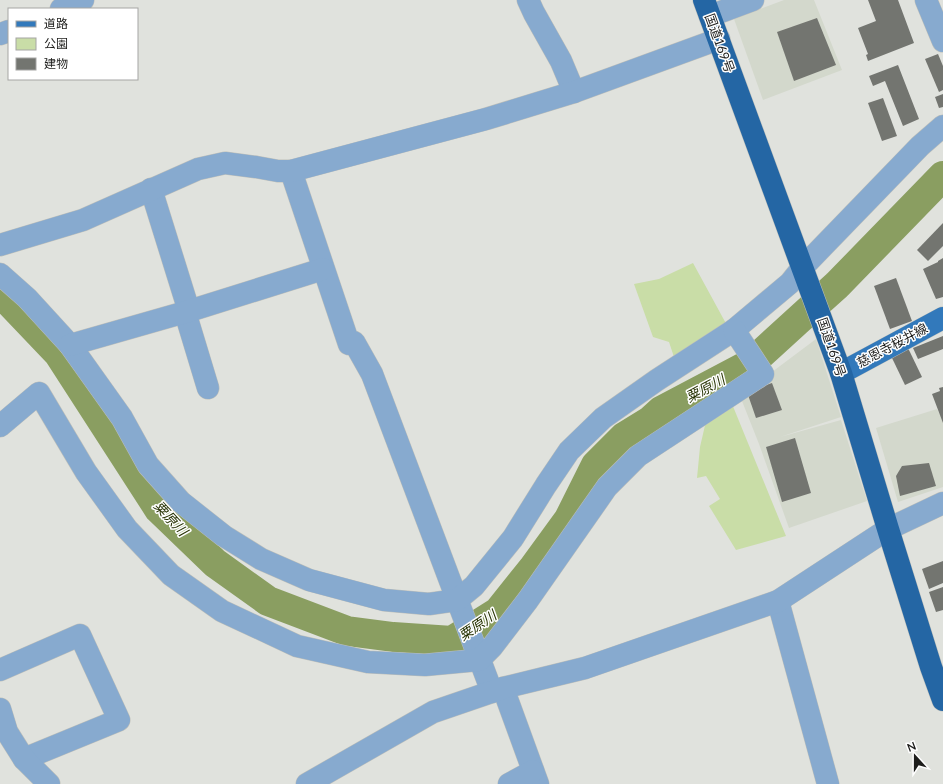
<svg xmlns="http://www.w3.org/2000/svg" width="943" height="784" font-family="Lato,'Noto Sans JP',sans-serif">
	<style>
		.built { fill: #d3d8cc }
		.green { fill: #c9dda7 }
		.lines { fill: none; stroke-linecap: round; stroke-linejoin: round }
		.river { stroke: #8a9e61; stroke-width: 30 }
		.building { fill: #737570 }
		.minor-casing { stroke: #bdbfba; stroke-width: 23 }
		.major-casing { stroke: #bdbfba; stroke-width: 23 }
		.highway-casing { stroke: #bdbfba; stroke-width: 23 }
		.minor { stroke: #87aacf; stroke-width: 22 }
		.major { stroke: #3279bb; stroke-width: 22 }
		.highway { stroke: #2466a4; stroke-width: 22 }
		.labels { text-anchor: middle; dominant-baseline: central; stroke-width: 3; stroke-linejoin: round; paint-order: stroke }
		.street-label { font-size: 13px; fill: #1d1d1b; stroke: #fff }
		.water-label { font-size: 14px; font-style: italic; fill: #283405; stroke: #fff }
	</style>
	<rect width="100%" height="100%" fill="#e0e2dd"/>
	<g class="built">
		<polygon points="784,0 814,0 842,70 763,100 734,19"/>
		<polygon points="816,339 841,417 780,437 841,420 867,501 789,528 759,444 740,396"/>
		<polygon points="937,409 943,420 943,487 898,502 876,428"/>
	</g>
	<g class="green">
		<polygon points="693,263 729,329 676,363 669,342 653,337 634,284 659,279"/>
		<polygon points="730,399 786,536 736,550 709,506 720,499 706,476 697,478 700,447 706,421"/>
	</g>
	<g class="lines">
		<polyline class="river" points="0,292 59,354 159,509 215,563 268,601 347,631 393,637 452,641 498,612 534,567 569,519 596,465 624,437 650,421 661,411 750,364 807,312 837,285 943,176"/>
	</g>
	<g class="building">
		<polygon points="868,0 898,0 914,43 868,61 866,55 868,54 858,28 876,21"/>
		<polygon points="817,18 836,65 794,81 777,32"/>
		<polygon points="938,54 943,66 943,90 939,92 925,59"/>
		<polygon points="898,65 919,119 903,126 885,81 873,86 869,76"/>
		<polygon points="943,94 943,107 939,108 935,97"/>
		<polygon points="883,98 897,136 882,141 868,103"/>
		<polygon points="943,223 943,246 928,261 917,250"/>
		<polygon points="943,258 943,297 936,299 923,269 938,262 938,261"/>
		<polygon points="896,278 912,321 890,329 874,286"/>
		<polygon points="943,336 943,349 918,359 913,348"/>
		<polygon points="908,348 922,377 905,385 892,358"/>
		<polygon points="772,383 782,410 756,418 747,392"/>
		<polygon points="943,387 943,423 932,394 940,391 939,388"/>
		<polygon points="795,438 811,493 782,502 766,447"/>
		<polygon points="929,463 936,486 900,496 896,476 902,466"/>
		<polygon points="943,561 943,583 929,589 922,569"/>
		<polygon points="943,587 943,610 936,612 929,592"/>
	</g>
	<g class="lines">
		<defs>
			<g id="minor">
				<polyline points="528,0 534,13 561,61 574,92"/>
				<polyline points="926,0 943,41"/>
				<polyline points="61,9 83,0"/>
				<polyline points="710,16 753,0"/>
				<polyline points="0,34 9,31"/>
				<polyline points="291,171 349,344 354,342 372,374 492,692"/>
				<polyline points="151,189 189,311"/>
				<polyline points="0,245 83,220 198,169 225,163 256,167 278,171 291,171 486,119 574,92 719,39"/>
				<polyline points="0,274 27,298 70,345 122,418 148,465 181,502 224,536 261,559 309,580 384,600 429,604 457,600 474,586 513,538 546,485 569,451 603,418 657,380 734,330 790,283 802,268 920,146 943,126"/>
				<polyline points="185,312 208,388"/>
				<polyline points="70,345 189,311 323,269"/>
				<polyline points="0,426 39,393 86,472 127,529 171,575 222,611 297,646 368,662 425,665 479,660 492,647 528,600 607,487 638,456 763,374 734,330"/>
				<polyline points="778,601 828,784"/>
				<polyline points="0,670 80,635 119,720 24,759"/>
				<polyline points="503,688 538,784"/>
				<polyline points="0,709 7,732 24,759 49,784"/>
				<polyline points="307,784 433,712 503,688 585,668 778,601 888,529 943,503"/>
				<polyline points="509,784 533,771"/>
			</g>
			<polyline id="major" points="841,373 943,318"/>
			<polyline id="highway" points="704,0 841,373 888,529 931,667 943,700"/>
		</defs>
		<use href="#minor" class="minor-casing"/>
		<use href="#major" class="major-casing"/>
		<use href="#highway" class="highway-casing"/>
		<use href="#minor" class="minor"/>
		<use href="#major" class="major"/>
		<use href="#highway" class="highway"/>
	</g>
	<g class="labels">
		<g class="street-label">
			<text transform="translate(720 43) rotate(70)">国道169号</text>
			<text transform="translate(892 345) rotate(-28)">慈恩寺桜井線</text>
			<text transform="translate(832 347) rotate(71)">国道169号</text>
		</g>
		<g class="water-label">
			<text transform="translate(705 388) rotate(-28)">粟原川</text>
			<text transform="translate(171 518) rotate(47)">粟原川</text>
			<text transform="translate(477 625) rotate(-34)">粟原川</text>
		</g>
	</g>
	<rect x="8" y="8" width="130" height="72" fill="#ffffff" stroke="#a5a5a4"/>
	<rect x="16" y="21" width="20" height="6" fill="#3279bb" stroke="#a5a5a4"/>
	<text x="44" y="28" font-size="12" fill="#1d1d1b">道路</text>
	<rect x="16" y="38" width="20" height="12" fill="#c9dda7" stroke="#a5a5a4"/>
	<text x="44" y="48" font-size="12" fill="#1d1d1b">公園</text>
	<rect x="16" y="58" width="20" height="12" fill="#737570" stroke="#a5a5a4"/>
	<text x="44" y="68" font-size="12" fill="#1d1d1b">建物</text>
	<g transform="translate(915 756) rotate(339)" stroke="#ffffff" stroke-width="3" paint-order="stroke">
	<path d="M0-3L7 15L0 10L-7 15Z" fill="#1d1d1b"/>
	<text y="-6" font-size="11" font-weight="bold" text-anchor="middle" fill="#1d1d1b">N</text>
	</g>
</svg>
